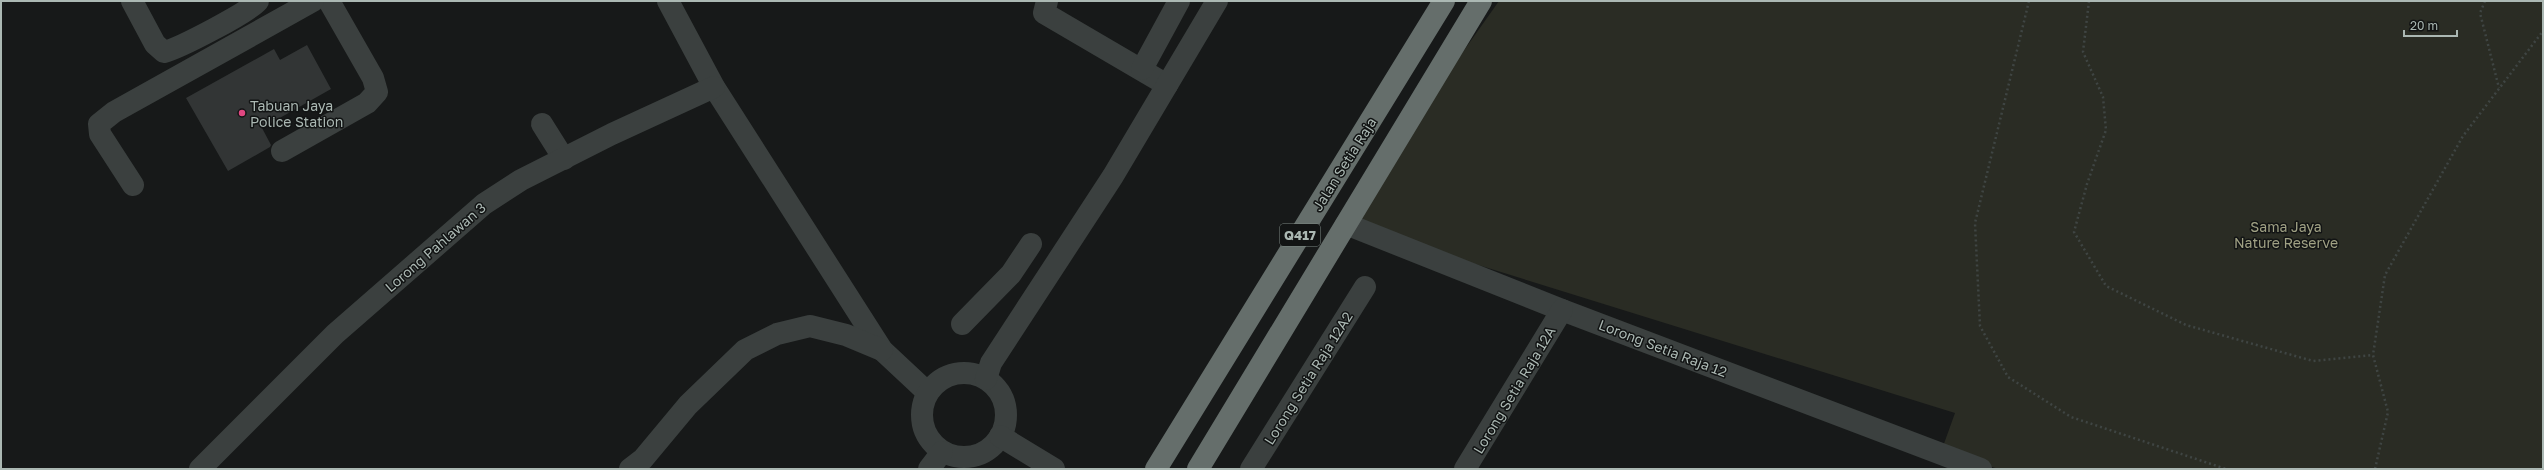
<svg xmlns="http://www.w3.org/2000/svg" width="2544" height="470" font-family="'Golos Text',sans-serif">
	<style>
		.green { fill: #2a2c24 }
		.building { fill: #323535 }
		.lines { fill: none; stroke-linecap: round; stroke-linejoin: round }
		.path { stroke: #3f4543; stroke-width: 2.5; stroke-dasharray: 2 3; stroke-linecap: butt }
		.minor { stroke: #3b403f; stroke-width: 22 }
		.highway { stroke: #656e6b; stroke-width: 22 }
		.poi-dot { fill: #e14781; stroke: #121414; stroke-width: 1.5 }
		.labels { text-anchor: middle; dominant-baseline: central; stroke-width: 3; stroke-linejoin: round; paint-order: stroke }
		.shield { fill: #121414; stroke: #7d8783; stroke-width: 1 }
		.shield-label { font-size: 13px; font-weight: bold; fill: #abb8b3 }
		.poi-label { font-size: 14px; fill: #abb8b3; stroke: #121414; text-anchor: start }
		.street-label { font-size: 14px; fill: #abb8b3; stroke: #121414 }
		.park-label { font-size: 14px; fill: #a0a184; stroke: #121414 }
	</style>
	<rect width="100%" height="100%" fill="#171919"/>
	<polygon class="green" points="1499,1 2543,1 2543,469 1999,469 1941,452 1955,413 1346,224 1385,162"/>
	<polygon class="building" points="307,45 331,89 262,128 271,145 270,147 228,171 186,98 274,49 280,60"/>
	<g class="lines">
		<g class="path">
			<polyline points="2029,1 1975,223 1980,326 2008,377 2071,417 2226,469"/>
			<polyline points="2089,1 2083,52 2103,97 2106,130 2087,184 2074,232 2106,286 2186,325 2313,361 2373,355"/>
			<polyline points="2485,1 2480,13 2499,88"/>
			<polyline points="2375,469 2388,412 2373,355 2385,275 2463,136 2543,31"/>
		</g>
		<g class="minor">
			<path d="M132 1 155 44 164 52C180 48 249 12 258 1"/>
			<polyline points="668,1 714,87 882,350 928,393"/>
			<polyline points="1047,1 1044,13 1167,85"/>
			<polyline points="1142,69 1179,1"/>
			<polyline points="542,124 564,159"/>
			<polyline points="282,151 367,103 377,92 373,78 329,1"/>
			<polyline points="133,185 100,134 99,124 114,112 313,1"/>
			<polyline points="1346,224 1562,310 1981,469"/>
			<polyline points="962,324 1011,274 1031,244"/>
			<circle cx="964" cy="415" r="42"/>
			<polyline points="986,379 991,363 1113,176 1217,1"/>
			<polyline points="1000,436 1054,469"/>
			<polyline points="200,469 335,334 484,204 521,180 612,134 714,87"/>
			<polyline points="630,469 643,459 688,405 745,350 777,334 810,326 846,335 882,350"/>
			<polyline points="929,469 942,452"/>
			<polyline points="1251,469 1365,287"/>
			<polyline points="1465,469 1562,310"/>
		</g>
		<g class="highway">
			<polyline points="1156,469 1444,1"/>
			<polyline points="1198,469 1481,1"/>
		</g>
	</g>
	<circle class="poi-dot" cx="242" cy="113" r="4"/>
	<g class="labels">
		<rect class="shield" x="1280" y="224" width="40" height="22" rx="3"/>
		<g class="shield-label">
			<text x="1300" y="235">Q417</text>
		</g>
		<g class="poi-label">
			<text x="250" y="105">Tabuan Jaya<tspan x="250" dy="16">Police Station</tspan></text>
		</g>
		<g class="street-label">
			<text transform="translate(1344 164) rotate(-58)">Jalan Setia Raja</text>
			<text transform="translate(435 247) rotate(-41)">Lorong Pahlawan 3</text>
			<text transform="translate(1663 348) rotate(21)">Lorong Setia Raja 12</text>
			<text transform="translate(1308 378) rotate(-58)">Lorong Setia Raja 12A2</text>
			<text transform="translate(1514 390) rotate(-59)">Lorong Setia Raja 12A</text>
		</g>
		<g class="park-label">
			<text x="2286" y="226">Sama Jaya<tspan x="2286" dy="16">Nature Reserve</tspan></text>
		</g>
	</g>
	<rect width="2544" height="470" fill="none" stroke="#abb8b3" stroke-width="4"/>
	<path d="M2404 30v6h53v-6" fill="none" stroke="#abb8b3" stroke-width="2"/>
	<text x="2410" y="30" font-size="12" fill="#abb8b3" stroke="#121414" stroke-width="3" paint-order="stroke">20 m</text>
</svg>
